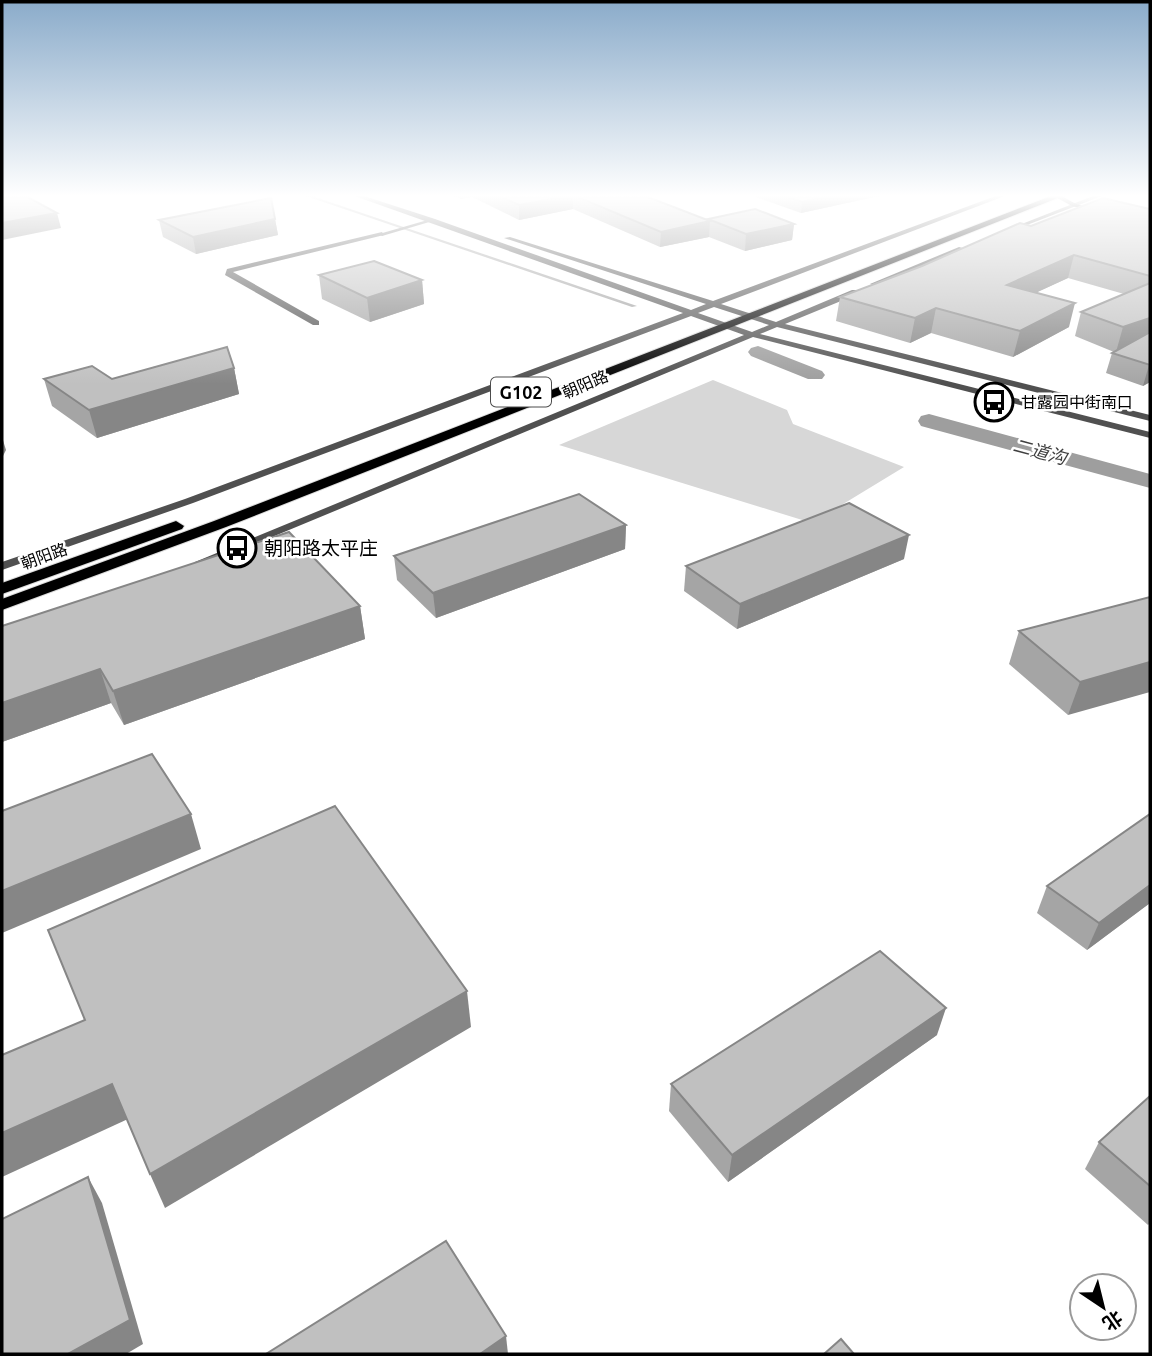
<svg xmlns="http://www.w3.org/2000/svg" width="1152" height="1356" font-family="Ubuntu,'Noto Sans SC',sans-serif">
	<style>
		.green { fill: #d7d7d7 }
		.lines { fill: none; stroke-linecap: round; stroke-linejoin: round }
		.stream { fill: #9e9e9e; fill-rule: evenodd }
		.canal { fill: #9e9e9e; fill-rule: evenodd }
		.trunk-casing { stroke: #dbdbdb; stroke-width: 2 }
		.service { fill: #505050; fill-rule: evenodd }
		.minor { fill: #505050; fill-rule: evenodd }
		.tertiary { fill: #505050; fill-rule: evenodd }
		.secondary { fill: #1d1d1d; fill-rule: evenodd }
		.trunk { fill: #000; fill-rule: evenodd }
		.wall { fill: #a5a5a5 }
		.shaded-wall { fill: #868686 }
		.building { fill: #c0c0c0; stroke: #868686; stroke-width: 2 }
		.labels { text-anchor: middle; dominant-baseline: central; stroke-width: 5; stroke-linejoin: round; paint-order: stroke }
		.far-street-label { font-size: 16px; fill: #000; stroke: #fff }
		.far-poi-label { font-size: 16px; fill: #000; stroke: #fff; text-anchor: start }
		.shield { fill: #fff; stroke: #4c4c4c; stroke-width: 2 }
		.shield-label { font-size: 18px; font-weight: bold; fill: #000 }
		.far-water-label { font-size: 18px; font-style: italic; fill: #3f3f3f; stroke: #fff }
		.poi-label { font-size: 19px; fill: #000; stroke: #fff; text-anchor: start }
	</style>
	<rect width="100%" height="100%" fill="#fff"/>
	<polygon class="green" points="713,380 787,410 793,424 904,467 812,523 559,445"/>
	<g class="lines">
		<polygon class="stream" points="300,194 306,194 637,306 632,307"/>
		<g class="canal">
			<polygon points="758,346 822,371 825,375 822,379 808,379 751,356 748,352 751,348"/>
			<polygon points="929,414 1150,474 1150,488 921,426 918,421 921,416"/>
		</g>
		<defs>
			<g id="trunk">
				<polygon points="1056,194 1068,194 226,527 2,610 2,599 214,521"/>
				<polygon points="176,521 184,526 182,529 2,594 2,583"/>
			</g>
		</defs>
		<use href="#trunk" class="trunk-casing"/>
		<polygon class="service" points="431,219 436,220 382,236 379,234"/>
		<polygon class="minor" points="382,232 384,235 233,272 319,321 319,325 313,325 225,275 227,269"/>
		<g class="tertiary">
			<path d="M349 194H358L435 219 691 310 706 304 504 238 510 237 713 301 1001 194H1010L721 304 776 322 852 290H858V294L785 324 1150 415V421L777 327 760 334 1150 432V438L753 337 205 565 201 566 195 562 744 335 691 316 193 503 2 570V562L185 499 683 313ZM714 307 769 325 752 332 698 313Z"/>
			<polygon points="1098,194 1107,194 1009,232 1004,231"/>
			<polygon points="959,247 966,249 877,286 870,284"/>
		</g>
		<polygon class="secondary" points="1050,194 1058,194 1076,204 1101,211 1098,213 1072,206"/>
		<use href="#trunk" class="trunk"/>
	</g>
	<g class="wall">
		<polygon points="449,194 640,194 708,221 708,219 794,224 792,240 745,251 709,237 660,247 573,209 519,220 472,197 461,199"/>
		<polygon points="747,194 888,194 801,213"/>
		<polygon points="1150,209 1150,382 1143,386 1106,373 1112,353 1114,352 1075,336 1081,312 1124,294 1068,278 1037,292 1069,327 1013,357 931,333 910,343 836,321 840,297 1031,226"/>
		<polygon points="275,219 278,235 196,254 163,237 159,220"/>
		<polygon points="319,275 422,280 424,304 370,322 322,299"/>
		<polygon points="234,368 239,394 97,438 52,406 44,379 112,379"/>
		<polygon points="626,525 625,549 436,618 397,580 394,556"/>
		<polygon points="904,559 737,629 684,591 686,566"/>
		<polygon points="1150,597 1068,715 1009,664 1019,631"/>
		<polygon points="360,606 365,639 124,725 111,703 2,742 2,626"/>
		<polygon points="1150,814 1150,903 1087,950 1037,913 1047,886"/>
		<polygon points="937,1035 728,1182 669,1111 671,1084"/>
		<polygon points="1150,1096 1150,1223 1148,1225 1085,1169 1099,1142"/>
	</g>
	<g class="shaded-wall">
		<polygon points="460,194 471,194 472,197 461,199"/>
		<polygon points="840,194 888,194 801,213 802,202"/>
		<polygon points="573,195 573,209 519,220 519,205"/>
		<polygon points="57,213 61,228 2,240 2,223"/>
		<polygon points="275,219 278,235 196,254 193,237"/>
		<polygon points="710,221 709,237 660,247 661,232"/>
		<polygon points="794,224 792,240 745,251 746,234"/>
		<polygon points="1074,255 1068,278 1001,309 1007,285"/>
		<polygon points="422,280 424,304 370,322 367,298"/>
		<polygon points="1075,303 1069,327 1013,357 1020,331"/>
		<polygon points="936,308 931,333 910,343 915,318"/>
		<polygon points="1150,318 1150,339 1116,352 1123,327"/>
		<polygon points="1149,365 1150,365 1150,382 1143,386"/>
		<polygon points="234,368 239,394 97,438 89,410"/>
		<polygon points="2,437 6,450 2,458"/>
		<polygon points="626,525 625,549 436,618 433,593"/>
		<polygon points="909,535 904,559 737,629 740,604"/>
		<polygon points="360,606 365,639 124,725 113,691"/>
		<polygon points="1150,662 1150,692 1068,715 1080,682"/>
		<polygon points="100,669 111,703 2,742 2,703"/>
		<polygon points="191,814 201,849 2,933 2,891"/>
		<polygon points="1150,885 1150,903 1087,950 1099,923"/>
		<polygon points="467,991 471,1027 165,1208 150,1174"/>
		<polygon points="946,1008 937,1035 728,1182 732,1155"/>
		<polygon points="112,1084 128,1119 2,1177 2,1133"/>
		<polygon points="88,1177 102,1203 143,1344 126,1354 68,1354"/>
		<polygon points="506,1336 508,1354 480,1354"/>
	</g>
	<g class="building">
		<polygon points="2,194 22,194 57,213 2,223"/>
		<polygon points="495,194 640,194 710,221 661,232 573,195 519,205"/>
		<polygon points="779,194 840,194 802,202"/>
		<polygon points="271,198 275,219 193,237 159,220"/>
		<polygon points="1103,198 1150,209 1150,276 1074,255 1007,285 1075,303 1020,331 936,308 915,318 840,297 922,266 1020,223 1031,226"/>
		<polygon points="755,209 794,224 746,234 708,219"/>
		<polygon points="374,261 422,280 367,298 319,275"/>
		<polygon points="1150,283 1150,318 1123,327 1081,312"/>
		<polygon points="1150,332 1150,365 1112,353"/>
		<polygon points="227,347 234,368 89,410 44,379 92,366 112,379"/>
		<polygon points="579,494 626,525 433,593 394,556"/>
		<polygon points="849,503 909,535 740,604 686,566"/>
		<polygon points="289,532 360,606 113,691 100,669 2,703 2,626"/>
		<polygon points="1150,597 1150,662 1080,682 1019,631"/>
		<polygon points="152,754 191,814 2,891 2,811"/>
		<polygon points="335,806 467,991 150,1174 112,1084 2,1133 2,1055 85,1020 48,930"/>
		<polygon points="1150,814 1150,885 1099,923 1047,886"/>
		<polygon points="880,951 946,1008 732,1155 671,1084"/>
		<polygon points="1150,1096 1150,1186 1099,1142"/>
		<polygon points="88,1177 130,1320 68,1354 2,1354 2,1219"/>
		<polygon points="446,1241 506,1336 480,1354 266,1354"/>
		<polygon points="841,1339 854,1354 824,1354"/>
	</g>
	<linearGradient id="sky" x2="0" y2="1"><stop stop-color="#8aabca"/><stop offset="0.51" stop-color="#fff"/><stop offset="1" stop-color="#fff" stop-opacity="0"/></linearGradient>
	<rect width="1152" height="384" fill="url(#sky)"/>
	<defs>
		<symbol id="bus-ring" viewBox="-11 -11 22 22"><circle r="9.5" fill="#fff" stroke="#000" stroke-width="1.5"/><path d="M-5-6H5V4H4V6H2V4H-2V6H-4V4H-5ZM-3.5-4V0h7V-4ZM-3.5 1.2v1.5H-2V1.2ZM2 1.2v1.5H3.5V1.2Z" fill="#000"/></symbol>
	</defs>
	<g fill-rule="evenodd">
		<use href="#bus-ring" x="972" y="380" width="44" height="44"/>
		<use href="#bus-ring" x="215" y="526" width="44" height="44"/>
	</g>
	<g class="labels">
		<g class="far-street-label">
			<text transform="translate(585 384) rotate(-23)">朝阳路</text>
			<text transform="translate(44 556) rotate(-20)">朝阳路</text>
		</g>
		<g class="far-poi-label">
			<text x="1021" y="402">甘露园中街南口</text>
		</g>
		<rect class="shield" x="491" y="377.5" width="60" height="29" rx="5"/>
		<g class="shield-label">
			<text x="521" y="392">G102</text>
		</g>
		<g class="far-water-label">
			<text transform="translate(1040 451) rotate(15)">二道沟</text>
		</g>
		<g class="poi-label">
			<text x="264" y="548">朝阳路太平庄</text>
		</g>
	</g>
	<rect width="1152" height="1356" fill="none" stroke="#000000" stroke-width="7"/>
	<g transform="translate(1103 1307) rotate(145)"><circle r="33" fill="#ffffff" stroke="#999999" stroke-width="2"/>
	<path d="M0-5L12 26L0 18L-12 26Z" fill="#000000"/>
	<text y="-10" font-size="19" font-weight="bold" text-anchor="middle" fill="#000000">北</text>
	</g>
</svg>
